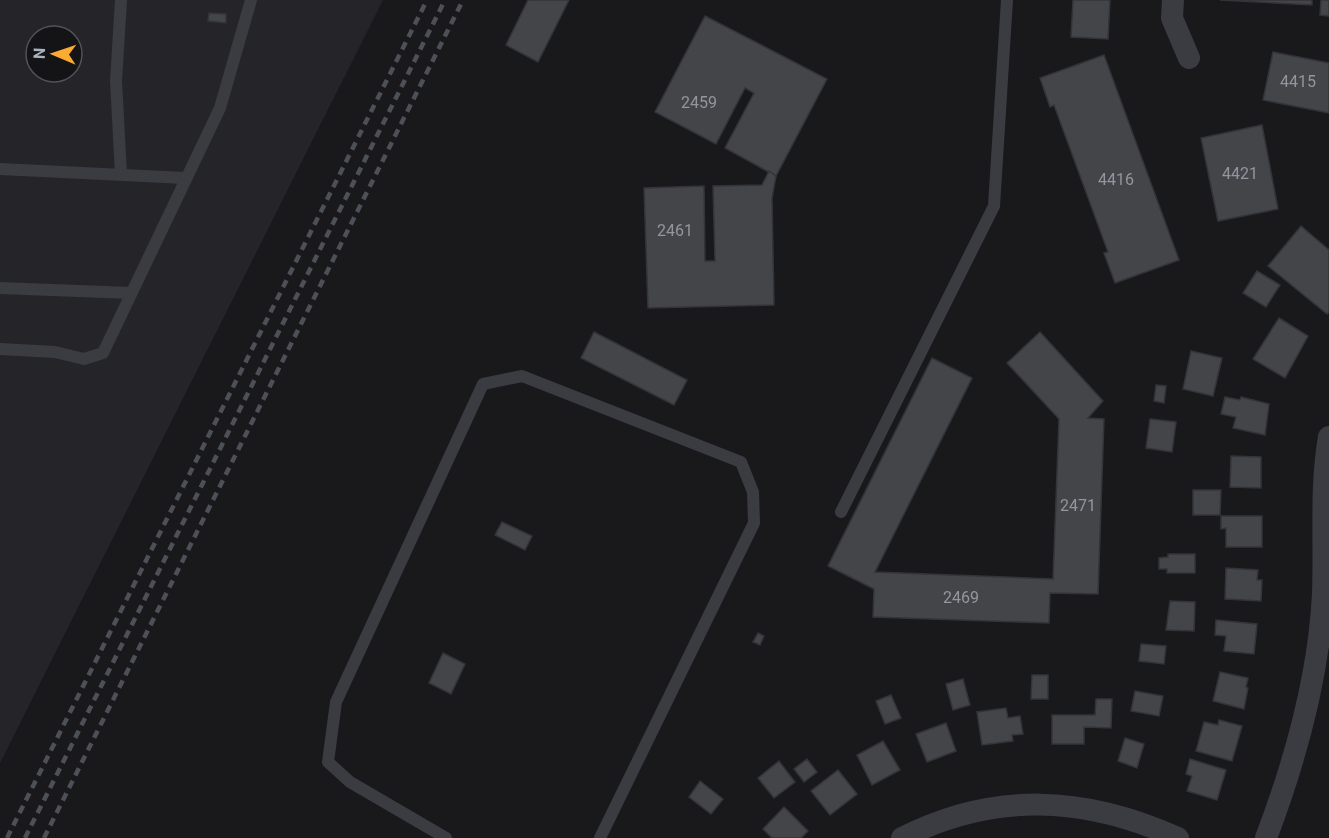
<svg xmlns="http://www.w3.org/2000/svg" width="1329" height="838" font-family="Roboto,sans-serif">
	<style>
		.built { fill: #252529; fill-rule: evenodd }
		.building { fill: #434549; stroke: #333438; stroke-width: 1.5 }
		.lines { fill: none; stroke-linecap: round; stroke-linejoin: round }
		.lane { stroke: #3a3c41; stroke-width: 12 }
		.street { stroke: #3a3c41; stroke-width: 22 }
		.rail { stroke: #4d5056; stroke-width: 4.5; stroke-dasharray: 8 6; stroke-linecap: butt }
		.labels { text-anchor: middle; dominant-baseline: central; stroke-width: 5; stroke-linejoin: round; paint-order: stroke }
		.number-label { font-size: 16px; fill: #91969f }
	</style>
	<rect width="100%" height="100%" fill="#19191c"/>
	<path class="built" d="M0 0H383L0 763ZM36 36H72V72H36Z"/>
	<g class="building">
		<polygon points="528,0 569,0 538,62 506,45"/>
		<polygon points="1073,0 1110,0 1108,39 1071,37"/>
		<polygon points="1220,0 1312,0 1312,5"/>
		<polygon points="1321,0 1329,0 1329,16 1320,15"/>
		<polygon points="209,13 226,14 226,23 208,21"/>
		<polygon points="705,16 827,79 776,176 725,148 754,93 745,88 716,144 655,112"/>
		<polygon points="1273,52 1329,63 1329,113 1263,100"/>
		<polygon points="1104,55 1179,260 1115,283 1104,253 1108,252 1054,105 1050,107 1040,78"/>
		<polygon points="1262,125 1278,209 1218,221 1201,138"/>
		<polygon points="769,171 776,176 772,198 774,305 648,308 644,188 704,186 705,261 715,261 713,186 762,185"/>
		<polygon points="1301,226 1329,250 1329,312 1327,314 1268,266"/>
		<polygon points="1257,271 1280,285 1266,307 1243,293"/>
		<polygon points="1279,318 1308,336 1285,378 1253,359"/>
		<polygon points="594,332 687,380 674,405 581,358"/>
		<polygon points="1040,332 1103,401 1088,418 1104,419 1098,594 1050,593 1049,623 873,617 874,589 828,566 932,358 972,378 875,572 1053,579 1059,419 1007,363"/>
		<polygon points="1191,351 1222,358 1213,396 1183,389"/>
		<polygon points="1156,385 1166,386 1164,403 1154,401"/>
		<polygon points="1225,397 1240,400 1241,397 1269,404 1265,435 1233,428 1236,417 1221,414"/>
		<polygon points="1150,419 1176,422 1172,452 1146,448"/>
		<polygon points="1231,456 1261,457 1261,488 1230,487"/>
		<polygon points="1193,490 1221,490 1220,515 1193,515"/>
		<polygon points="1221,516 1262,516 1262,547 1226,547 1226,528 1221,529"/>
		<polygon points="502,522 532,536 525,550 495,535"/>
		<polygon points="1168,554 1195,554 1195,573 1167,573 1167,569 1159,569 1159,558 1168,557"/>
		<polygon points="1226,568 1258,570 1257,580 1262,580 1261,601 1225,599"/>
		<polygon points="1170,601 1195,602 1194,631 1166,630"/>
		<polygon points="1216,620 1257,624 1254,654 1224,651 1226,636 1215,635"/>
		<polygon points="758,633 764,636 760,645 753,642"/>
		<polygon points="1141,644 1166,646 1164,664 1139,661"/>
		<polygon points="443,653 465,664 451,694 429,683"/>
		<polygon points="1220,672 1248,678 1246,687 1248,688 1244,709 1213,701"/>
		<polygon points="1032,675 1048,675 1048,699 1031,699"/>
		<polygon points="963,679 970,705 953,710 946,684"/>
		<polygon points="1135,691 1163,696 1159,716 1131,711"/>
		<polygon points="891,695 901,718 885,724 876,701"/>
		<polygon points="1096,699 1112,699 1111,728 1084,727 1084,744 1052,744 1052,715 1095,715"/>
		<polygon points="1006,708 1008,718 1020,716 1023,734 1012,735 1013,741 982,745 977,712"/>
		<polygon points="1219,720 1242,726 1232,761 1196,751 1204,722 1218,725"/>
		<polygon points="946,723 956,751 927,762 916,734"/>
		<polygon points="1125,738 1144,744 1137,768 1118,761"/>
		<polygon points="883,741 900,770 872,785 857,755"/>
		<polygon points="807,759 817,772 804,782 794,769"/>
		<polygon points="1190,759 1226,770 1217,800 1187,791 1192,776 1186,774"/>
		<polygon points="779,761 795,782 774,798 758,778"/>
		<polygon points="838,770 857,794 830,815 811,791"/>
		<polygon points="700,781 723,799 711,814 689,797"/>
		<polygon points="784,807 808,831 801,838 772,838 763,829"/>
	</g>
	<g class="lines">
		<g class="lane">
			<polyline points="0,169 185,178"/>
			<polyline points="121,174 116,81 121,0"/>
			<polyline points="0,288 131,293"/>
			<polyline points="0,349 55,352 84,359 103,353 220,108 251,0"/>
			<polyline points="841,512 994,206 1007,0"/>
			<polyline points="446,838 350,782 328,762 336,702 483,384 522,376 741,462 753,492 754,523 600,838"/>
		</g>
		<g class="street">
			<polyline points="1173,0 1172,18 1189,58"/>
			<path d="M902 838C994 791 1085 796 1178 838"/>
			<path d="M1266 838C1296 759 1319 677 1323 593 1325 540 1320 489 1329 437"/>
		</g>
		<g class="rail">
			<polyline points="7,838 427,0"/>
			<polyline points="25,838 445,0"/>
			<polyline points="44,838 463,0"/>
		</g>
	</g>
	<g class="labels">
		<g class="number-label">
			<text x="1298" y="81">4415</text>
			<text x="699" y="102">2459</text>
			<text x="1240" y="173">4421</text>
			<text x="1116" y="179">4416</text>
			<text x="675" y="230">2461</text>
			<text x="1078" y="505">2471</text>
			<text x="961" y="597">2469</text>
		</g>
	</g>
	<g transform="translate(54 54) rotate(272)"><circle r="28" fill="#141417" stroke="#505359" stroke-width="1.5"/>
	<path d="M0-4.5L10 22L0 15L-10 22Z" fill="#fbaa32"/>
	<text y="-9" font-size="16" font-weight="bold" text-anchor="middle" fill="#abb1bc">N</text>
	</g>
</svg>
